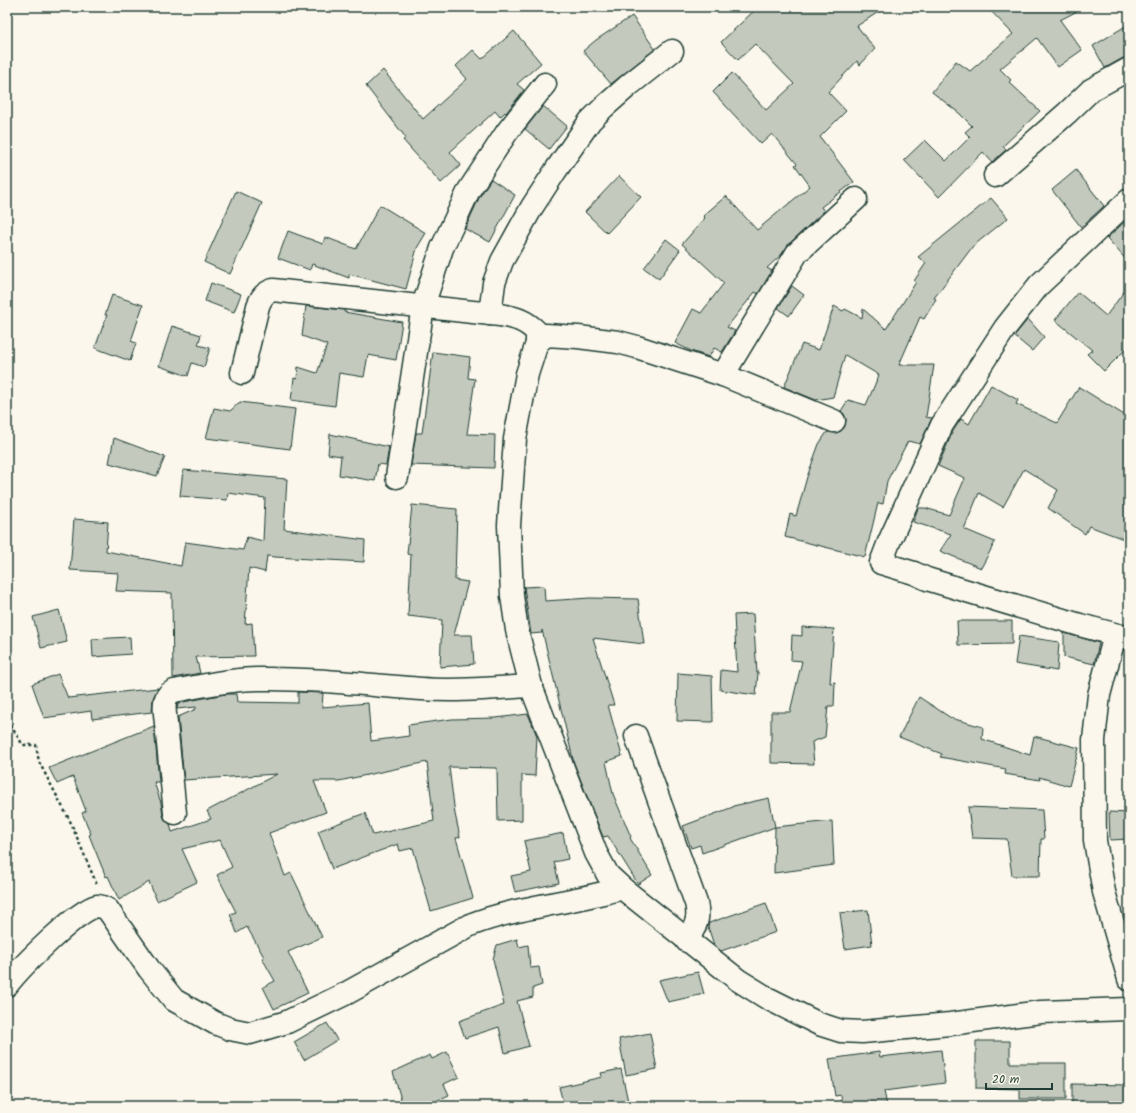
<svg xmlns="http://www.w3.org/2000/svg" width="1136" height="1113" font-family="Kalam,sans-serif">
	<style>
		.building { fill: #c4c9be; stroke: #1f3d34 }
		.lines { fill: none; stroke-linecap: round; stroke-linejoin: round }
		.minor-casing { stroke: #1f3d34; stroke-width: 25 }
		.path { stroke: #1f3d34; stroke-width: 2.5; stroke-dasharray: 3 3; stroke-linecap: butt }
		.minor { stroke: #fbf7ec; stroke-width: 22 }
	</style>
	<rect width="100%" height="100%" fill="#fbf7ec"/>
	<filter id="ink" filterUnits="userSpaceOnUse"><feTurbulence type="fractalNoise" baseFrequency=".025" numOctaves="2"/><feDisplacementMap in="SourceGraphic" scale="8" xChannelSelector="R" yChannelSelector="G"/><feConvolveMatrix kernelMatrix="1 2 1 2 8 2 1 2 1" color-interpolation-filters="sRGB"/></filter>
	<g filter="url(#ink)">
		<g class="building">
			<polygon points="758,7 886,7 857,26 875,49 860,65 857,61 828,92 846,111 820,137 854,182 821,207 824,211 789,244 781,255 767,268 772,271 758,294 755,292 727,327 735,331 722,352 714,348 709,357 691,351 675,343 693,309 701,313 724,283 682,244 705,218 703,216 726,196 757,230 810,186 795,165 797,164 772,134 761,144 713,92 732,73 766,110 794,84 755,44 738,60 721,42"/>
			<polygon points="987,7 1085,7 1060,20 1082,50 1058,67 1037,38 1000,69 1011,80 1009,82 1040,111 1003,146 1006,150 992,162 983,152 939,197 904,160 925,140 946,161 970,137 965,132 972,126 959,113 932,92 956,61 970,71 1013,34"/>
			<polygon points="632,16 655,49 611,84 583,51 596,40"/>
			<polygon points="1129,24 1129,56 1123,58 1105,68 1093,46"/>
			<polygon points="514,31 541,63 517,84 524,90 506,113 505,112 500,117 495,111 450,152 461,165 441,183 403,140 406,138 366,86 383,70 423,119 467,79 456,66 473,50 482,59"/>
			<polygon points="543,106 567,126 549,149 525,129"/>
			<polygon points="1076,170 1104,206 1081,227 1052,190"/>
			<polygon points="619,176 641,197 607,233 585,212"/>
			<polygon points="491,179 515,195 490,242 465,229 480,196"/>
			<polygon points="236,191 262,203 230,274 204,262"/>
			<polygon points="991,198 1008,218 973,246 934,298 936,299 924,319 920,317 899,365 934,365 926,417 932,418 920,444 908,441 887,481 883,504 878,503 865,557 785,537 790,514 796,516 807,477 819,444 827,432 836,433 841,431 845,426 846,419 844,414 841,411 848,400 866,405 879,375 845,355 833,397 816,400 784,387 802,344 819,350 834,306 843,311 845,309 862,318 863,309 886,329 916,282 914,281 926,263 918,257"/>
			<polygon points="380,205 426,233 417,248 406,289 349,274 349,278 312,264 310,270 278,258 288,231 323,244 325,237 356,249"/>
			<polygon points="1129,218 1129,263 1107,238"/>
			<polygon points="666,239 680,250 659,279 644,268"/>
			<polygon points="211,283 241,294 234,312 205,301"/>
			<polygon points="1129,285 1129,346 1104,371 1087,354 1092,350 1055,320 1078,292 1106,316"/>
			<polygon points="792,286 804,295 789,316 778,308"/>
			<polygon points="112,295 143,305 131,341 136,343 130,361 95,348 107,315 105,315"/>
			<polygon points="306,306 345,310 344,312 402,322 396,360 368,355 364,377 339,373 335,406 291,400 294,378 297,379 298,367 317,373 327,345 302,336"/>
			<polygon points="1028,319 1044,337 1032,351 1014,336"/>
			<polygon points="172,326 201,335 198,345 210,348 204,367 192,363 188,376 159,366"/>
			<polygon points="433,352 470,357 468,378 475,379 467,434 495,435 494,468 411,465 416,433 422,433"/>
			<polygon points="991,385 1018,400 1016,404 1057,423 1079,387 1129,418 1129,541 1089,526 1085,534 1048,508 1058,490 1024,469 1003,507 979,493 964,529 995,542 981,568 940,551 951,534 913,522 918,508 925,508 949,515 965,478 938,466 953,431 961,419 969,424"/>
			<polygon points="240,402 295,409 290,449 206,438 214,408 230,411"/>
			<polygon points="330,434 389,447 386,465 378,464 375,481 339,475 341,456 328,454"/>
			<polygon points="114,438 165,457 157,476 109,463"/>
			<polygon points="183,470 287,479 284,529 365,540 364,562 275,557 267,556 265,572 249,568 245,624 252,623 254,656 196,657 200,673 173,678 172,593 116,591 118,573 70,570 74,519 108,522 106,551 181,566 185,542 243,550 247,537 263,541 265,498 228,493 227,500 180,496"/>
			<polygon points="412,505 457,509 455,580 468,582 454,635 472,635 474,664 440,667 442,620 408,616 411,555 407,554"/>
			<polygon points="544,586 545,601 590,598 638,599 644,644 593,638 614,705 608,705 622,756 606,762 613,794 631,837 630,838 652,875 638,884 608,836 603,837 574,763 542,630 542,633 531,634 524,587"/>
			<polygon points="59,610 67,642 41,648 33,617"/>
			<polygon points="753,614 757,673 758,673 756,695 720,690 721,670 737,672 734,615"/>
			<polygon points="957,621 1012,621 1012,644 958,645"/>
			<polygon points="802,627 834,629 830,683 835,682 834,706 828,706 825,737 812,742 814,764 771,763 771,712 790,712 802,661 791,660 792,635 802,636"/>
			<polygon points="1064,633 1099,643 1094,664 1064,657"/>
			<polygon points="1019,636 1059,642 1057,671 1015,664"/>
			<polygon points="130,637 131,654 93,657 92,639"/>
			<polygon points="678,673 712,676 713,722 677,721"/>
			<polygon points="58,674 68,698 158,688 153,698 152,712 92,719 91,711 44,718 32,684"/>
			<polygon points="298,692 323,693 322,707 368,703 371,741 409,736 408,725 452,719 496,718 528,714 537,736 535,776 522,775 522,820 498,821 497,768 449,767 455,814 460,837 456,838 473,898 431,911 413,848 400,851 398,844 332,869 318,831 365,813 373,835 434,821 427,762 339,781 314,781 326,812 269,833 285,876 291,873 322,937 288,952 308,993 274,1009 263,987 275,981 262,958 264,957 247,927 237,933 230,914 236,912 217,875 232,867 220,840 182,849 197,882 157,901 149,882 119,900 108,876 106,877 89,835 91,834 82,813 86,811 73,777 57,784 49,768 154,726 159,782 154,782 161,803 163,815 165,820 170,824 172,832 211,819 207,811 277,774 184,780 178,717 196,709 196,707 177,709 178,703 225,694 236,694 237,702 298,703"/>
			<polygon points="919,697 951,718 983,727 982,739 1030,755 1034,736 1079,748 1069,786 1039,777 1040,780 1005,774 1006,769 940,757 942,754 899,737"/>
			<polygon points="769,798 775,827 702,853 700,845 691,848 683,826 733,807 733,806"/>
			<polygon points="968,807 1042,810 1044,839 1041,839 1040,876 1012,876 1007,839 972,838"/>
			<polygon points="1109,812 1129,813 1129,839 1110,840"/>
			<polygon points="832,821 834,865 774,873 775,827"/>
			<polygon points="563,833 568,859 554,862 559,883 515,892 511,876 531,872 524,841"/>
			<polygon points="766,903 776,932 721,951 714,945 708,927 709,923"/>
			<polygon points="868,910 872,945 845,949 840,913"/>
			<polygon points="517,939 519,947 528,945 530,968 539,967 542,985 533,988 533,997 517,1001 529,1046 505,1053 499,1027 465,1038 459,1021 504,1005 493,959 497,945"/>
			<polygon points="698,972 704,994 668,1002 659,980"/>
			<polygon points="327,1023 337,1040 304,1060 294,1042"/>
			<polygon points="650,1033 657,1069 626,1075 619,1039"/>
			<polygon points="976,1041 1010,1041 1010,1063 1066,1063 1066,1099 1020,1099 1020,1089 976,1088"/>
			<polygon points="941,1050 945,1083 884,1091 887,1106 842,1106 841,1095 835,1096 829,1059 879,1052 880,1057"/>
			<polygon points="447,1052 459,1077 444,1084 449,1095 425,1106 403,1106 393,1072 430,1055 432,1059"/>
			<polygon points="621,1069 629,1106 564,1106 559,1087 602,1077 601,1073"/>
			<polygon points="1072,1084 1129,1085 1129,1106 1072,1106"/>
		</g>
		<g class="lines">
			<defs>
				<g id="minor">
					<polyline points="995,176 1067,113 1091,90 1129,69"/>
					<polyline points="1129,200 1039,285 1005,328 942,425 889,542 881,563 914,573 927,579 1080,625 1129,638"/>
					<polyline points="490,314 494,283 502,261 532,207 556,170 590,121 604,107 629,85 672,51"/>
					<path d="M242 373 258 306C261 298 264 293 273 290L500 315C516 318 525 320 537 332V343"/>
					<polyline points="723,375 797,253 856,199"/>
					<polyline points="834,421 723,375 637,347 618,342 578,337 546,335 537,343 527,374 515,439 509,525 512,596 517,630 531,686 596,853 608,875 622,888 738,980 767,998 819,1024 841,1031 862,1032 950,1024 1041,1012 1129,1009"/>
					<polyline points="397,477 423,306 442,248 469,190 507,132 545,84"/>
					<polyline points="1115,635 1099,695 1094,740 1095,841 1104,892 1129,979"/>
					<path d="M636 736 696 903C700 920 695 926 687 941"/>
					<path d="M175 813 165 714C164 704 164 695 174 691 201 686 230 679 258 679 313 678 367 685 422 689 458 692 495 688 531 686"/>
					<path d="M7 985C20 968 77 910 97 906 101 906 105 908 108 910L149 969 174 1000 215 1023 230 1029 250 1033 287 1022 347 993 470 925C519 906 572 903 622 888"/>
				</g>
			</defs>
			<use href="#minor" class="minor-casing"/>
			<polyline class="path" points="7,720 23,745 36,745 39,762 70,821 97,885"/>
			<use href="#minor" class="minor"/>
		</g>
	</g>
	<rect width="1136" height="1113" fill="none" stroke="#fbf7ec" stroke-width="24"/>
	<rect x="12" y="12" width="1112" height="1089" fill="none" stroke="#1f3d34" stroke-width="1.5" filter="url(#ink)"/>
	<path d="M986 1083v6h66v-6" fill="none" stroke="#1f3d34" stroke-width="2"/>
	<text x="992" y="1083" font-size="12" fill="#1f3d34" stroke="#fbf7ec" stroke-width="3" paint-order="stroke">20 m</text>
</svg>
